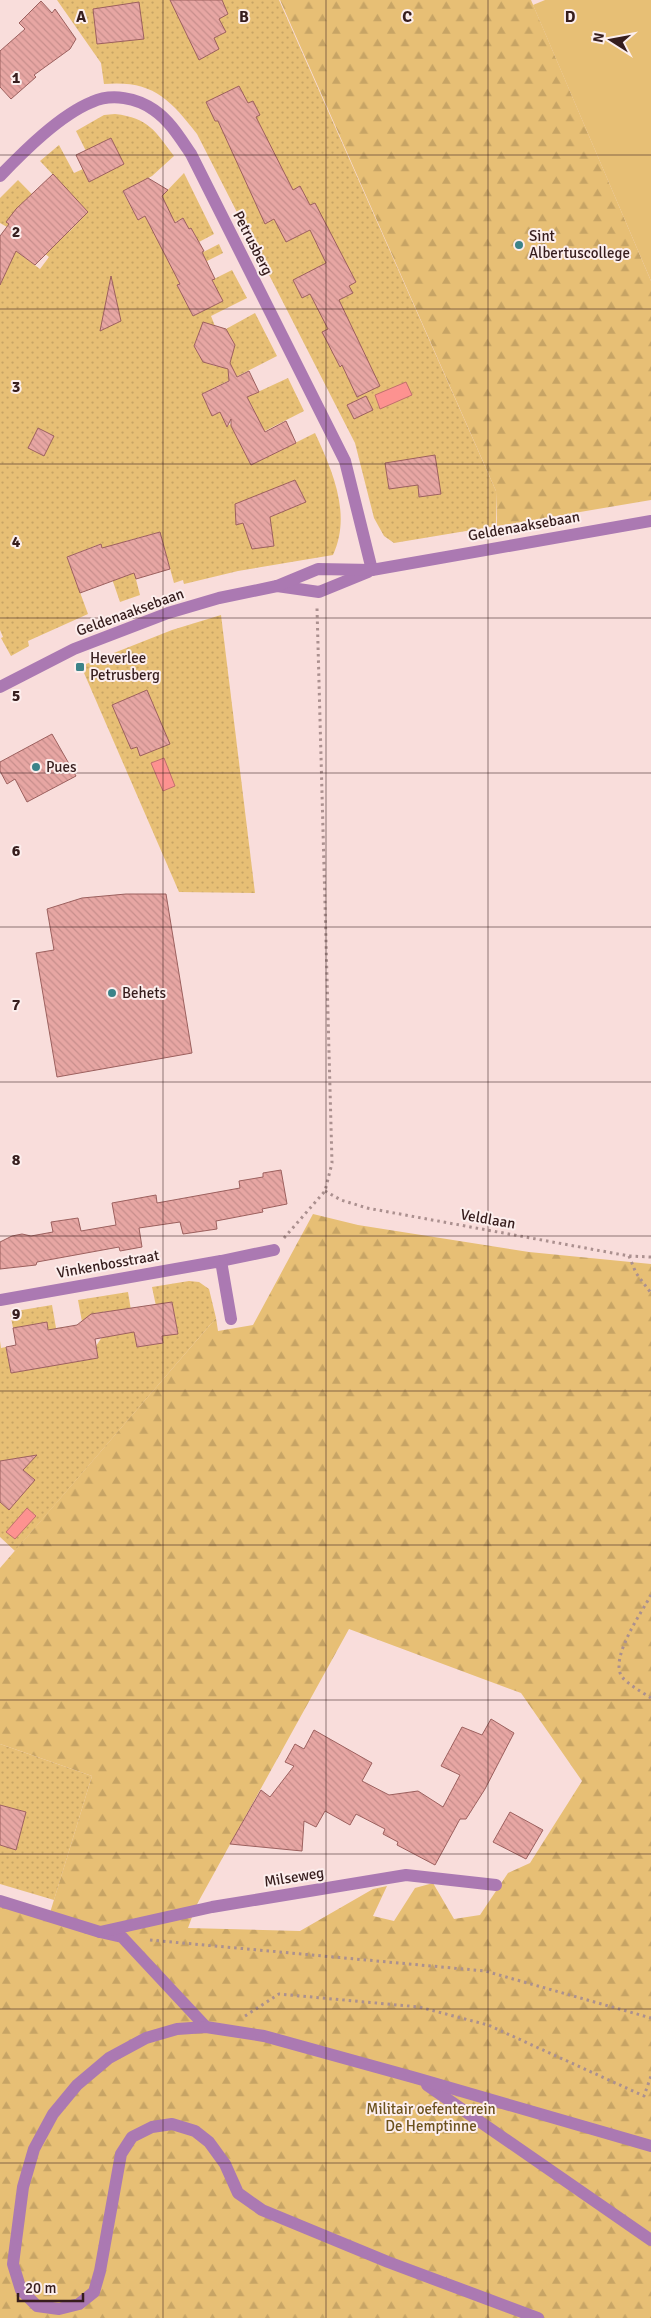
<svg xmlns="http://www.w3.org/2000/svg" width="651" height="2318" font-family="Signika,sans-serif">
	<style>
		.grass { fill: url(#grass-dots) }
		.forest { fill: url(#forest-firs); fill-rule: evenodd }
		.pitch { fill: #e7bf75 }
		.water { fill: #fd9290; stroke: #c16f6e }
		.building { fill: url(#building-back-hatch); stroke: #9c605e }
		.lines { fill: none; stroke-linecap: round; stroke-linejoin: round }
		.path { stroke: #ab908f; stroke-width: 3; stroke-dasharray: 2.5 4; stroke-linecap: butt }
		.minor { stroke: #ab79b2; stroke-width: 12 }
		.grid { fill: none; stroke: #361d1d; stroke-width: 1; stroke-opacity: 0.55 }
		.poi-dot { fill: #3b8389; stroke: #fceeed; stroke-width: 2 }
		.labels { text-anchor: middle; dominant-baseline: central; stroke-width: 4; stroke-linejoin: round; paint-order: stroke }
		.poi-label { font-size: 15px; fill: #361d1d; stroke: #fceeed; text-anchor: start }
		.street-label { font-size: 15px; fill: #361d1d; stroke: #fceeed }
		.park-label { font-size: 15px; fill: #6c521d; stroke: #fceeed }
		.grid-label { font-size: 16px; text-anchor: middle; font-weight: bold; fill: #361d1d; stroke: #fceeed; stroke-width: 4; stroke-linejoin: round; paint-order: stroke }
	</style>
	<defs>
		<pattern id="grass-dots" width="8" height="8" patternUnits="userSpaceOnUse" patternTransform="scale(1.25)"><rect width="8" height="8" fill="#e7bf75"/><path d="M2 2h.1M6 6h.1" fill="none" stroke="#c7a465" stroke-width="1.8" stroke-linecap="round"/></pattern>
		<pattern id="forest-firs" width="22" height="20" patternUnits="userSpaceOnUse" patternTransform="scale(1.25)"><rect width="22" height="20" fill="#e7bf75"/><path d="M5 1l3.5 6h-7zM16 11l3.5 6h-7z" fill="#c7a465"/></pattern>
		<pattern id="building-back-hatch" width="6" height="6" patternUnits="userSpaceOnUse" patternTransform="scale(1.25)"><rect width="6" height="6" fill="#e7a6a3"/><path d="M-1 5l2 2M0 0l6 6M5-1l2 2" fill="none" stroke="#c78e8c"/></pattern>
	</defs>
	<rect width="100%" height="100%" fill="#f9dddb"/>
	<g class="grass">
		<path d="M57 0H279L496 491V526L394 543 384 536 374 518 355 443 197 134C169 98 152 80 104 84L101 63Z"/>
		<path d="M115 114C149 118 155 131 174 156L152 176 123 192 138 220 166 205 162 196 184 173 214 234 199 242 191 228 189 229 183 218 154 233 172 268 219 244 223 253 207 261 210 269 177 285 193 316 222 301 212 280 232 270 247 298 211 316 215 326 199 333 194 346 203 361 215 366 231 358 234 345 226 329 255 313 277 356 202 394 212 415 220 412 227 426 255 412 247 397 288 378 304 411 249 439 244 451 251 465 315 433C332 470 352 514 333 555L238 571 184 584 183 580 174 583 160 532 126 541 140 595 120 602 100 544 67 557 88 614 28 641 29 646 11 656 1 638 3 637 0 630V285L7 269 0 266V239L40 269 49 257 9 224 7 227 0 223V198L18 180 69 232 88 212 40 161 59 145 74 173 83 169 86 151 76 131 104 115Z"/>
		<polygon points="221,615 255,893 179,892 81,666 172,630"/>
		<polygon points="189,1281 199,1282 209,1289 216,1318 15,1551 0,1537 0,1502 35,1480 23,1470 26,1466 18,1458 0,1461 0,1341 1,1348 6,1347 11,1373 54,1365 47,1322 13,1328 10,1312 52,1305 56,1328 68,1327 74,1362 98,1358 96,1346 102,1337 115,1335 110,1311 95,1313 82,1322 78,1300 128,1292 137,1347 163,1343 162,1336 178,1333 172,1302 156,1306 152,1287"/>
		<polygon points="0,1744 92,1776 54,1900 0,1884 0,1845 16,1850 26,1812 0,1805"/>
	</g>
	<g class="forest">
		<polygon points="280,0 531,0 651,281 651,500 497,526 496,491"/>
		<path d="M313 1214 358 1225 529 1252 651 1264V2318H0V1901L49 1916 92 1776 0 1744V1568L216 1318 218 1331 253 1325ZM349 1629 521 1693 582 1781 530 1863 508 1873 480 1915 454 1919 433 1883 415 1888 394 1921 373 1916 387 1886 373 1889 300 1931 188 1928 196 1906Z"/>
	</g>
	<polygon class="pitch" points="545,0 651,0 651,281 533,5"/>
	<g class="water">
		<polygon points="406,382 412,395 380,409 375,395"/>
		<polygon points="164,758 175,786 163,791 151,763"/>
		<polygon points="27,1508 36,1516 15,1539 6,1532"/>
	</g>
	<g class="building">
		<polygon points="170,0 222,0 228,14 219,19 226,32 214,38 219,49 199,60"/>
		<polygon points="41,1 52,13 55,9 76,39 70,49 34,75 36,77 11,99 0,87 0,51 25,29 19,23"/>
		<polygon points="139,2 144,39 97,44 93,9"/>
		<polygon points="239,86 248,103 253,101 260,115 256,117 293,190 300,186 310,205 315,203 356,282 349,286 353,293 339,300 380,386 357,397 342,365 340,367 322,332 328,329 310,294 302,298 293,280 326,263 310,230 286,242 274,219 265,224 218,121 215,121 206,102"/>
		<polygon points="111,138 124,164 89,182 76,155"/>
		<polygon points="53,174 88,212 35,265 16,251 0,285 0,236 9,224 6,222 16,209"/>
		<polygon points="148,178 168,190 162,196 175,223 183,218 189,229 191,228 204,251 202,252 215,279 212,280 223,301 193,316 177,285 180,284 145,216 138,220 123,191"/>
		<polygon points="111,276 121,321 100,331"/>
		<polygon points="203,322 226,329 235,345 230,363 237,377 249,371 259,392 247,397 265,432 286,421 296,443 251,465 231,426 231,419 227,427 220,412 212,416 202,394 229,381 228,369 203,362 194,346"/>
		<polygon points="366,396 373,410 354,419 347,405"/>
		<polygon points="38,428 54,436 44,456 28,448"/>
		<polygon points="435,455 441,494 419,497 418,485 389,489 385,463"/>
		<polygon points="295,480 306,502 270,517 274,546 252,549 243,523 236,525 235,504"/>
		<polygon points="160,532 170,569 136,579 134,573 80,593 67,557 101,544 102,548"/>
		<polygon points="147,690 170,744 140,756 137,747 131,749 112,705"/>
		<polygon points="52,734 76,776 27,802 15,779 7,784 0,771 0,762"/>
		<polygon points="126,894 166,894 192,1053 57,1077 36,953 54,950 47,909 82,898"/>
		<polygon points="281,1170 287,1204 262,1209 263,1212 216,1221 217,1229 183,1234 180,1222 139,1228 142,1247 120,1251 119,1247 37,1262 36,1265 0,1269 0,1242 12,1236 22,1234 31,1236 53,1232 51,1222 78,1218 81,1231 116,1225 112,1203 156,1195 157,1203 240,1188 239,1181 263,1177 263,1173"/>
		<polygon points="172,1302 178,1334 162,1336 163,1343 137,1347 134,1332 95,1339 98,1358 11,1373 6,1347 16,1345 13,1328 47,1322 48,1330 77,1325 91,1314"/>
		<polygon points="37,1455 23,1470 35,1480 9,1510 0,1502 0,1461"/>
		<polygon points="491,1719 514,1733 485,1789 466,1819 460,1819 435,1865 397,1845 398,1842 383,1834 385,1829 356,1814 350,1825 325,1811 316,1827 304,1821 302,1851 230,1844 261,1790 270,1797 294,1766 285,1762 295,1744 304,1749 314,1730 372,1763 362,1781 389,1795 418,1791 443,1807 460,1775 441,1766 462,1727 482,1735"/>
		<polygon points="0,1805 26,1812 16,1850 0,1845"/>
		<polygon points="510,1812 543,1830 526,1859 493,1842"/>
	</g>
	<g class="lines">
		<g class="path">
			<polyline points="325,1191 341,1200 367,1208 629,1256 651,1257"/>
			<polyline points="284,1238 325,1191 332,1163 317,608"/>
			<polyline points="629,1256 636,1273 651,1293"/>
			<path d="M651 1595C642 1612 609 1658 622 1677 629 1685 642 1692 651 1698"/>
			<polyline points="150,1940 485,1971 651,2018"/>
			<polyline points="245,2016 279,1994 419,2007 488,2025 644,2096 651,2076"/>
		</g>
		<g class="minor">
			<path d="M0 176C24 151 60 115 92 102 112 93 137 98 154 110 170 121 180 138 191 154L345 461 372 570"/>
			<polyline points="277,586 319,592 368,572"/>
			<polyline points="0,687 74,649 168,613 219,598 277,586 318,569 372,570 651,521"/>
			<polyline points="221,1261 274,1250"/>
			<polyline points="0,1300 221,1261 231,1319"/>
			<polyline points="0,1901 100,1932 122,1937 206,2027"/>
			<polyline points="100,1932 212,1907 406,1875 496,1885"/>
			<polyline points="427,2085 651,2240"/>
			<polyline points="538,2318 388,2262 262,2210 238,2193 225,2164 209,2142 195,2131 172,2124 152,2127 132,2137 121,2154 100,2271 94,2292 79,2304 59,2309 37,2306 21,2290 13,2264 23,2187 34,2149 53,2114 77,2085 109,2058 146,2038 177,2029 206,2027 264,2036 416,2078 651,2146"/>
		</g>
	</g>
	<path class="grid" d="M163 0V2318M326 0V2318M488 0V2318M0 155H651M0 309H651M0 464H651M0 618H651M0 773H651M0 927H651M0 1082H651M0 1236H651M0 1391H651M0 1545H651M0 1700H651M0 1854H651M0 2009H651M0 2163H651"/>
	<g class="poi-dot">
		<circle cx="519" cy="245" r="5"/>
		<rect x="75" y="662" width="10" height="10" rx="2.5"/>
		<circle cx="36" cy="767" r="5"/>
		<circle cx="112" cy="993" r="5"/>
	</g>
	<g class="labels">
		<g class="poi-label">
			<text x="529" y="236">Sint<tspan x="529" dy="17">Albertuscollege</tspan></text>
			<text x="90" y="658">Heverlee<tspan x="90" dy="17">Petrusberg</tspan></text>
			<text x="46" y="767">Pues</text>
			<text x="122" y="993">Behets</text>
		</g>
		<g class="street-label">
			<text transform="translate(253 243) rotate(63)">Petrusberg</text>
			<text transform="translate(524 526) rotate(-10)">Geldenaaksebaan</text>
			<text transform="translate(130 612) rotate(-20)">Geldenaaksebaan</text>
			<text transform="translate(488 1219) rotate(10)">Veldlaan</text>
			<text transform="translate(108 1264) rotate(-10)">Vinkenbosstraat</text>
			<text transform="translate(294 1877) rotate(-9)">Milseweg</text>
		</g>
		<g class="park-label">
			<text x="431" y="2109">Militair oefenterrein<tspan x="431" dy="17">De Hemptinne</tspan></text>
		</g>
	</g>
	<g class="grid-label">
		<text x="81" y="22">A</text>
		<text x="244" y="22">B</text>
		<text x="407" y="22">C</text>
		<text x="570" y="22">D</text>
		<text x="16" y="83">1</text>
		<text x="16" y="237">2</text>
		<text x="16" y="392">3</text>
		<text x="16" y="547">4</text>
		<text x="16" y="701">5</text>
		<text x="16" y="856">6</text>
		<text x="16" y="1010">7</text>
		<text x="16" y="1165">8</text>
		<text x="16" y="1319">9</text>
	</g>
	<g transform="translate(611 40) rotate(281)" stroke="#fceeed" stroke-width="4" paint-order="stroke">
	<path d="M0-4L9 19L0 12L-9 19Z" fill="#361d1d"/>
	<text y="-8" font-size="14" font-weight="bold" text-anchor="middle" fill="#361d1d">N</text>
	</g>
	<path d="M18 2293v8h65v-8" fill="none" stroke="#361d1d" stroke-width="2.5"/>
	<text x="25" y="2293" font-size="15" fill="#361d1d" stroke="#fceeed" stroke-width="4" paint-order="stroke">20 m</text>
</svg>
